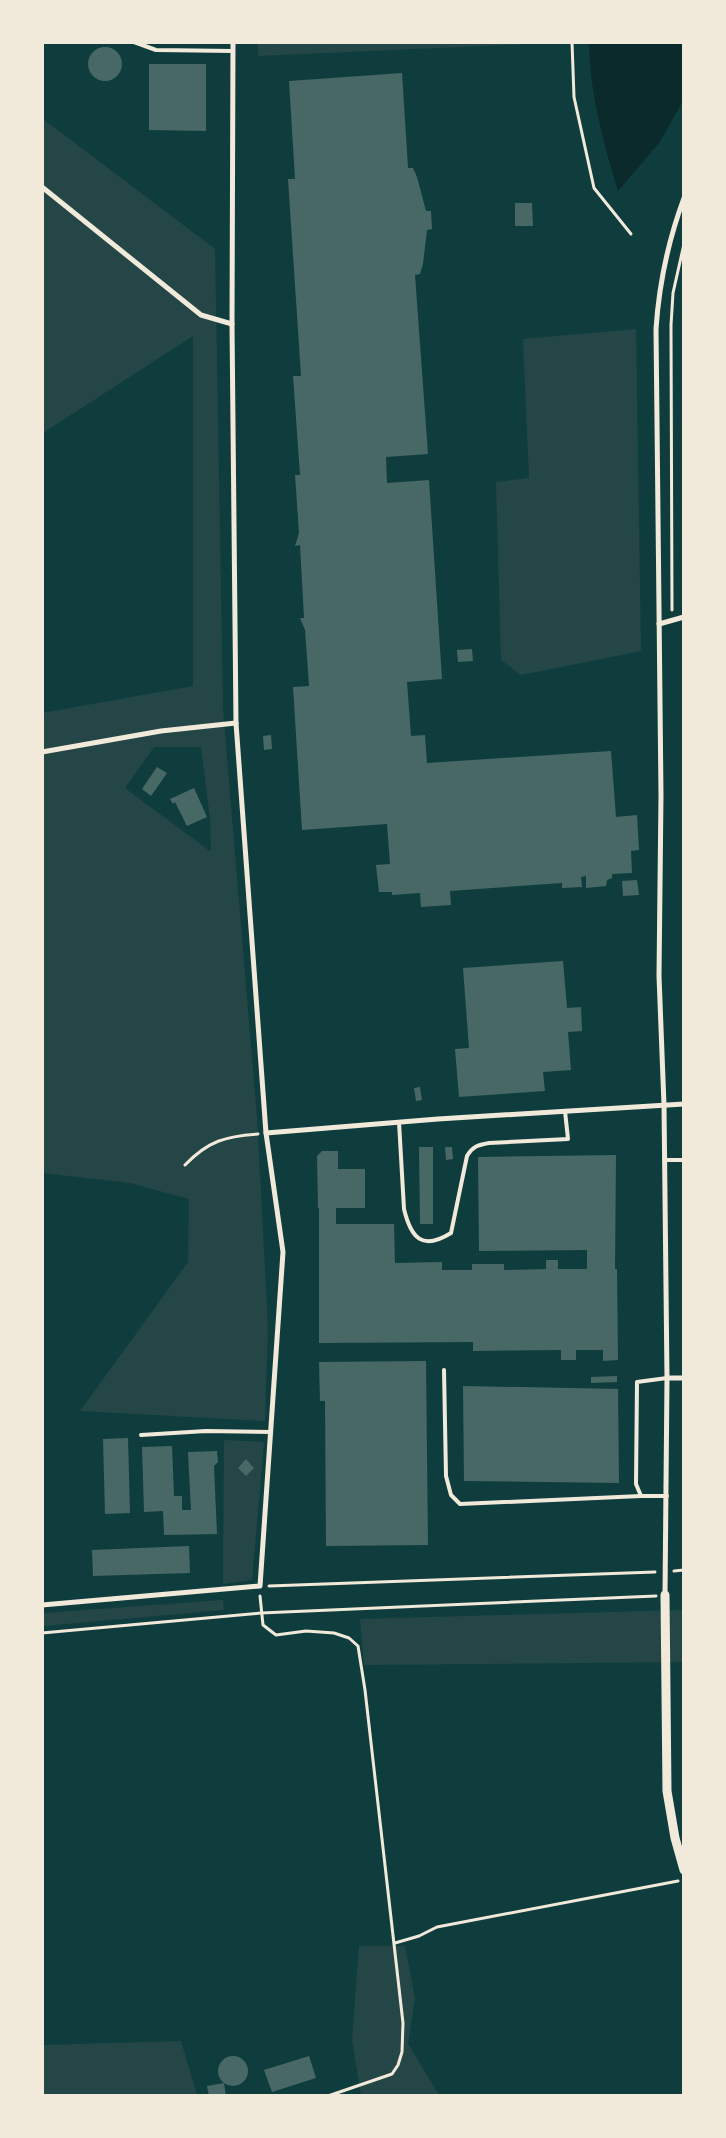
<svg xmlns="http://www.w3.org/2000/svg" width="726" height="2138" font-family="'Zilla Slab',serif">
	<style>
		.green { fill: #244646; fill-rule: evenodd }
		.water { fill: #0a2a2b }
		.building { fill: #486865 }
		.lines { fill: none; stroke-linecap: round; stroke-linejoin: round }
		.path { stroke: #f1e9da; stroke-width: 3 }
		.service { stroke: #f1e9da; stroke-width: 4 }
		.minor { stroke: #f1e9da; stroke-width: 5 }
		.tertiary { stroke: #f1e9da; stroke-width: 9 }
	</style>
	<rect width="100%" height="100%" fill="#0f3d3e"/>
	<g class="green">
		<polygon points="551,43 258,56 258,42"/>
		<path d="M43 119 215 249 223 710 257 1118 268 1327 265 1421 80 1411 188 1262 189 1199 130 1183 43 1173 42 713 193 686V336L43 433ZM154 747H201L210 818 211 852 125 788Z"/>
		<polygon points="636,329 641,651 521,675 501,660 496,482 529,478 523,339"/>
		<polygon points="224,1440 264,1442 252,1580 223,1584"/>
		<polygon points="223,1600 224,1610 43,1626 43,1613"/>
		<polygon points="683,1610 683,1662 364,1665 360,1619"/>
		<polygon points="359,1946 405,1946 415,1998 408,2044 439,2095 361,2095 352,2040"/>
		<polygon points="181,2041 197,2095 43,2095 43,2045"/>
	</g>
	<path class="water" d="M589 43H683V101L660 142 618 191C603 142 590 94 589 43Z"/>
	<g class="building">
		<circle cx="105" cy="64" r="17"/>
		<polygon points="149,64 206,64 206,131 149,130"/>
		<polygon points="402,73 408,168 413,168 417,177 426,211 431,211 432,229 427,230 423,264 420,274 415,275 428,454 386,457 387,483 429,480 442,679 407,682 411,736 425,735 427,763 611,751 616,817 637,815 639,850 631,851 632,873 612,874 612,878 607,880 606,886 586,888 586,876 581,877 582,887 562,888 562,883 450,891 451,905 421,907 420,893 392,895 392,892 379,892 376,865 390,864 387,824 302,830 293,687 309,686 305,630 300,618 304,618 300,545 295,546 299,533 295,475 300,475 293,376 301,376 288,179 295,179 289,81"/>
		<polygon points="515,203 532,203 533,226 515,226"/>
		<polygon points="472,649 473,661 458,662 457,650"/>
		<polygon points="271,735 272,749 264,750 263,736"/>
		<polygon points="157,767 167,773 151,796 142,789"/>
		<polygon points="194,788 207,817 187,826 175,802 173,804 170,799"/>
		<polygon points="637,880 639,895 623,896 622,881"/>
		<polygon points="563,961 567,1008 581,1007 582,1031 568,1032 571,1070 543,1072 545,1091 459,1097 455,1049 469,1048 463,968"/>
		<polygon points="420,1087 422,1100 416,1101 414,1088"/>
		<polygon points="419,1147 433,1147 433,1224 420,1224"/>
		<polygon points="445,1147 452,1147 453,1159 446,1160"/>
		<polygon points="322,1151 338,1151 338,1169 365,1169 365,1208 336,1208 336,1224 394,1224 395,1263 442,1262 442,1270 472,1270 472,1264 504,1264 504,1270 546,1269 546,1260 558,1260 558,1269 587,1269 587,1250 479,1251 478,1157 616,1155 615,1269 617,1269 618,1360 603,1361 603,1350 576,1350 576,1360 561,1360 561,1350 473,1351 473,1342 319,1343 319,1208 318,1208 317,1156"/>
		<polygon points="426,1361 428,1545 326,1546 325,1401 320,1401 319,1362"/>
		<polygon points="617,1376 617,1382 591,1383 591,1377"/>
		<polygon points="463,1386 618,1389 619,1483 464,1481"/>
		<polygon points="128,1438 130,1513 105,1514 103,1439"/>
		<polygon points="172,1446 174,1496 182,1496 182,1510 191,1510 188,1452 217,1451 218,1462 214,1466 217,1534 164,1535 163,1511 144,1512 142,1447"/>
		<polygon points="246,1459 254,1468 246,1476 238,1468"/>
		<polygon points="189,1546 190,1573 93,1576 92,1550"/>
		<polygon points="309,2056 316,2078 272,2092 264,2070"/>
		<circle cx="233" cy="2071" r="15"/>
		<polygon points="224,2083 226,2096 209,2096 207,2086"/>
	</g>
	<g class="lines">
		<g class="path">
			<polyline points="572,42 574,97 594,188 631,234"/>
			<polyline points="672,610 671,325 673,293 684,244"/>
			<path d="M185 1165C208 1141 226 1136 258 1134"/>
			<polyline points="674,1571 684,1570"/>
			<polyline points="269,1586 655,1572"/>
			<polyline points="260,1596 263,1625 276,1635 306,1631 334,1633 349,1638 358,1646 365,1690 403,2023 402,2052 398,2065 392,2074 328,2096"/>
			<polyline points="42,1633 261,1613 656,1596"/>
			<polyline points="395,1943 419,1936 437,1927 678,1881"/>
		</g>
		<g class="service">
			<polyline points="134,42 156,50 233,51"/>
			<path d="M399 1122 404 1209C411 1238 422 1251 451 1233L467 1156C473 1146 478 1145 489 1143L568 1139 565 1111"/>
			<polyline points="664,1160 684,1160"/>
			<polyline points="444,1370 446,1476 451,1495 460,1504 641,1496"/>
			<polyline points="141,1435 206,1431 271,1432"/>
			<polyline points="667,1496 641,1496 636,1484 637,1382 667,1378"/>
		</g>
		<g class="minor">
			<polyline points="42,187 201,315 232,324"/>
			<polyline points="659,624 684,617"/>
			<polyline points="42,752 161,731 236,723"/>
			<polyline points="266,1133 438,1119 684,1104"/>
			<polyline points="667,1378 684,1378"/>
			<path d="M665 1595 667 1378 664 1105 659 976 661 795 656 329C659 284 668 241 684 198"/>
			<polyline points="42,1605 260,1586 283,1252 266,1133 236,723 232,324 233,42"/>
		</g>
		<polyline class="tertiary" points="665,1595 667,1791 675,1838 684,1870"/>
	</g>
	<rect width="726" height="2138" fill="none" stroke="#f1e9da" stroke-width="88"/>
</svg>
